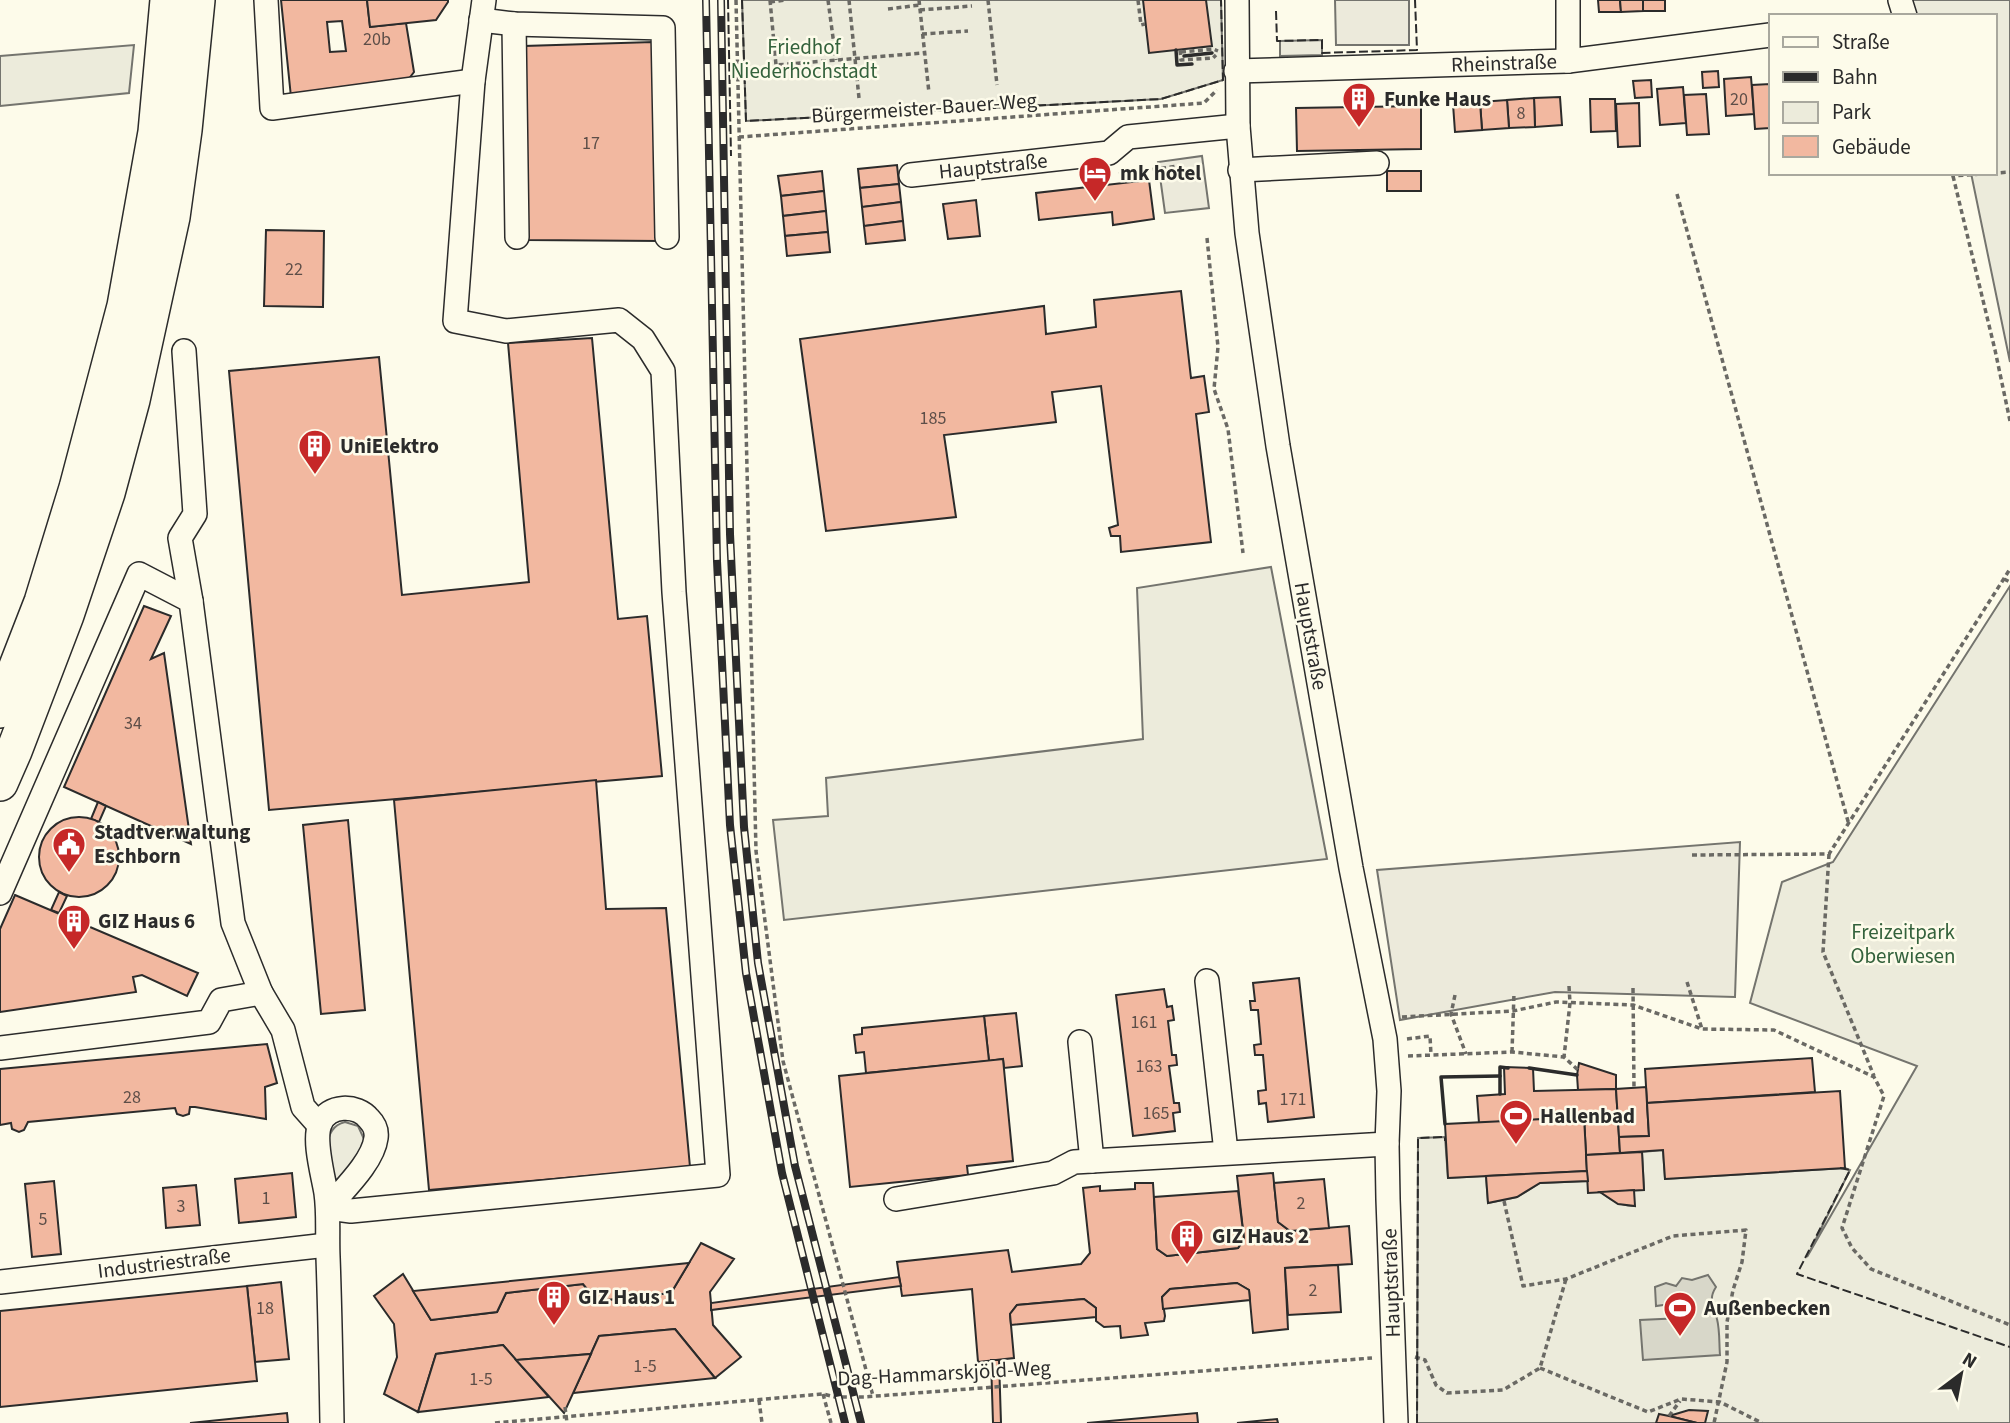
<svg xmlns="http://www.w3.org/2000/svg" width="2010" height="1423" font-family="'Source Sans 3',sans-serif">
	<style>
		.green { fill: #ecebdb; stroke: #74746e; stroke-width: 2 }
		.parking { fill: #eceadb; stroke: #74746e; stroke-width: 2 }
		.water { fill: #d8d7c9; stroke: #74746e; stroke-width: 2 }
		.building { fill: #f2b8a0; stroke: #2b2b2b; stroke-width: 2; fill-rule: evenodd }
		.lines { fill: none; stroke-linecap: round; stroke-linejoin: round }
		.minor-casing { stroke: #2b2b2b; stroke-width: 26 }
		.highway-casing { stroke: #2b2b2b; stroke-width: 38 }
		.path { stroke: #6a6964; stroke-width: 3.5; stroke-dasharray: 5 3.5; stroke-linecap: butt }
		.minor { stroke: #fdfbea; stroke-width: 23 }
		.highway { stroke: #fdfbea; stroke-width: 35 }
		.rail-casing { stroke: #2b2b2b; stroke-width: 8 }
		.rail { stroke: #fdfbea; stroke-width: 5; stroke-dasharray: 16; stroke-linecap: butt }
		.fence { stroke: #2b2b2b; stroke-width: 2; stroke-dasharray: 9 3.5; stroke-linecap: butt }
		.wall { stroke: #2b2b2b; stroke-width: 3.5 }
		.labels { text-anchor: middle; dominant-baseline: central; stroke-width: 5; stroke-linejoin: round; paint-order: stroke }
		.number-label { font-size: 18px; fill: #5d4e48 }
		.park-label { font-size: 21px; fill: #34623c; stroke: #fdfbea }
		.street-label { font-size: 21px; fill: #2b2b2b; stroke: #fdfbea }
		.poi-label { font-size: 21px; font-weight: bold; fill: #2b2b2b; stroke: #fdfbea; text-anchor: start }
	</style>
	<rect width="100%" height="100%" fill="#fdfbea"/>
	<g class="green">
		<polygon points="742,0 1221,0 1223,80 1161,99 746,121"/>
		<polygon points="1904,0 2010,0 2010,362 1971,173 1994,173 1994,16 1907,16"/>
		<polygon points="134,45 129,93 0,106 0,56"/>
		<polygon points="1271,567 1327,859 784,920 773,820 828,816 826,778 1143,739 1137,588"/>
		<path d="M2010 586V1423H1417L1418 1138 1445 1137 1448 1178 1486 1176 1488 1203 1517 1197 1540 1183 1588 1181C1603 1194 1614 1205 1634 1206V1190L1644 1189 1642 1152 1663 1150 1665 1179 1845 1168 1850 1170 1807 1257 1917 1066 1750 1003 1782 882 1833 862Z"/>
		<path d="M345 1122 358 1126 364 1139 363 1146 336 1187C330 1167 317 1129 345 1122Z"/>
	</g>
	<g class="parking">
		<polygon points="1335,0 1409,0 1409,45 1336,45"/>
		<polygon points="1322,40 1322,55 1280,56 1280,41"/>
		<polygon points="1202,156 1209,208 1165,213 1158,162"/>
		<polygon points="1740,842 1735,997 1555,992 1400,1020 1377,870"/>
	</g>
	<path class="water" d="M1708 1275 1716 1287C1707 1301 1715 1306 1717 1319 1720 1331 1719 1344 1720 1355L1643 1360 1640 1320 1682 1318 1689 1308 1684 1302 1656 1306 1655 1287 1666 1283 1676 1286 1682 1278 1692 1280Z"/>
	<g class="building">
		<path d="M281 0H367L370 27 406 23 414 72 401 89 291 97ZM342 21 346 51 330 52 327 22Z"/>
		<polygon points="367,0 448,0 448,2 436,20 370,27"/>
		<polygon points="1143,0 1206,0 1212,46 1149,53"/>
		<polygon points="1598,0 1620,0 1621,12 1599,12"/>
		<polygon points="1620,0 1643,0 1643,11 1621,12"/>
		<rect x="1643" y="0" width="22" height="11"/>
		<polygon points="653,42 660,241 526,240 524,46"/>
		<polygon points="1718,71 1719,87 1703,88 1702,72"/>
		<polygon points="1751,77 1754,114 1726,116 1724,79"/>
		<polygon points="1651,80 1652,97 1635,98 1633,81"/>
		<polygon points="1770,84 1770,128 1755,129 1752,85"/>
		<polygon points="1683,87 1686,123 1660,125 1657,89"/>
		<polygon points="1706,94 1709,134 1687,135 1684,95"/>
		<polygon points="1560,97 1562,125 1535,127 1534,98"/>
		<polygon points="1534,98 1535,127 1509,128 1507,100"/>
		<polygon points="1590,99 1615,99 1616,131 1591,132"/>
		<polygon points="1507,100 1509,128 1482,130 1480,102"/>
		<polygon points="1480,102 1482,130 1455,132 1453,104"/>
		<polygon points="1639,103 1640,146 1618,147 1616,104"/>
		<polygon points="1421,106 1421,149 1297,151 1296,108"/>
		<polygon points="897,165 899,184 860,188 858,169"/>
		<polygon points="822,171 824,191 781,196 778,176"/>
		<rect x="1387" y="171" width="34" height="20"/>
		<polygon points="1149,180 1154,219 1113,225 1112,212 1039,220 1036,193"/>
		<polygon points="899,184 901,202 862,207 860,188"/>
		<polygon points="824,191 826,211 783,216 781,196"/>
		<polygon points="976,200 980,236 948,239 943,204"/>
		<polygon points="901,202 903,221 864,226 862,207"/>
		<polygon points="826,211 828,232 785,236 783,216"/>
		<polygon points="903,221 905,240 866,244 864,226"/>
		<polygon points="266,230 324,231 323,307 264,306"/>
		<polygon points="828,232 830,252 787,256 785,236"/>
		<polygon points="1181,291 1191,378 1204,376 1209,412 1196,414 1211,542 1121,552 1120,536 1111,536 1109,528 1118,525 1101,386 1052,392 1056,422 944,435 956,517 826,531 800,339 1044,306 1046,334 1096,327 1094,300"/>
		<polygon points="592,338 618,619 647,616 662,776 269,810 229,371 379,357 402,595 529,582 508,343"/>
		<polygon points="144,606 171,616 151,659 164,653 191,844 64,787"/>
		<polygon points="596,780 606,909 666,908 690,1167 429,1190 394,800"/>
		<polygon points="98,802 106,806 99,822 91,819"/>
		<circle cx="79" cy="857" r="40"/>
		<polygon points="348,820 365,1010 321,1014 303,825"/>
		<polygon points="59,892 67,896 59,913 51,910"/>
		<polygon points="15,895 198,973 187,996 142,975 133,977 136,992 0,1012 0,929"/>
		<polygon points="1299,978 1314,1117 1268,1122 1266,1103 1259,1104 1258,1091 1266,1090 1263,1055 1255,1055 1254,1045 1261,1044 1258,1010 1251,1010 1250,1001 1255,1001 1253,983"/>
		<polygon points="1164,989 1167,1007 1172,1006 1174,1020 1168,1021 1172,1055 1176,1055 1177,1065 1169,1066 1174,1103 1179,1103 1180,1112 1173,1113 1175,1131 1133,1136 1116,995"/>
		<polygon points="1016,1013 1022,1066 1004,1068 1003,1059 989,1061 984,1016"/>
		<polygon points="984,1016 989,1061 866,1073 864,1052 856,1053 854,1035 862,1034 862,1028"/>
		<polygon points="267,1044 277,1083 265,1087 266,1119 195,1107 190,1107 189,1114 183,1116 177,1114 175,1108 28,1122 24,1130 19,1132 12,1129 11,1123 0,1125 0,1069"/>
		<polygon points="1812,1058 1815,1092 1647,1103 1645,1069"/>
		<polygon points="1003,1059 1013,1161 967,1166 968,1175 850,1187 839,1076"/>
		<polygon points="1579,1063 1616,1075 1616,1089 1578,1090 1577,1075"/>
		<polygon points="1504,1067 1533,1068 1534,1091 1616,1089 1620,1153 1586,1155 1584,1117 1479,1123 1477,1096 1505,1094"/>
		<polygon points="1646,1087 1649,1136 1619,1137 1616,1089"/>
		<polygon points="1840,1091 1845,1168 1665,1179 1663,1150 1620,1153 1619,1137 1649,1136 1647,1103"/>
		<polygon points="1584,1117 1587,1171 1448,1178 1445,1124"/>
		<polygon points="1642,1152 1644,1190 1588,1193 1586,1155"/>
		<polygon points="1587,1171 1588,1181 1540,1183 1517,1197 1488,1203 1486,1176"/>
		<polygon points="292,1173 296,1217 239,1223 235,1179"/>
		<polygon points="1273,1173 1278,1222 1290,1231 1349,1226 1352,1264 1285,1268 1288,1329 1253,1333 1249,1290 1237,1283 1170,1289 1162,1297 1165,1316 1164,1321 1145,1323 1148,1335 1121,1338 1120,1326 1104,1327 1096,1321 1096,1308 1084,1299 1017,1305 1010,1314 1014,1358 978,1362 972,1289 902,1296 897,1262 1008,1250 1012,1272 1081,1264 1090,1253 1083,1188 1100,1186 1100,1191 1135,1189 1135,1183 1153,1183 1157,1249 1167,1256 1238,1248 1244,1239 1237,1176"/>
		<polygon points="1324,1179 1329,1228 1290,1231 1278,1222 1274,1183"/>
		<polygon points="54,1181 61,1254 32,1257 25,1184"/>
		<polygon points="196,1185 200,1225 166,1228 163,1188"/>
		<polygon points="1634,1190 1635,1206 1618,1204 1600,1192"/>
		<polygon points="1238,1191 1244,1239 1238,1248 1167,1256 1157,1249 1154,1197"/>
		<polygon points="701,1243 734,1259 710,1292 713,1325 741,1357 715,1378 675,1329 599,1336 591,1354 516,1360 503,1345 436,1354 418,1412 384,1394 397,1357 394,1324 374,1296 403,1274 431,1320 497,1312 506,1293 583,1284 597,1301 671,1293"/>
		<polygon points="689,1263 671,1293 597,1301 583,1284 506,1293 497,1312 431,1320 413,1291"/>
		<polygon points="1338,1265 1341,1312 1288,1315 1285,1268"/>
		<polygon points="899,1277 901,1286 711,1310 711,1303"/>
		<polygon points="281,1282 289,1359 255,1362 247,1286"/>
		<polygon points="1237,1283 1249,1290 1250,1300 1163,1309 1162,1297 1170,1289"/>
		<polygon points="247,1286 257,1381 0,1407 0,1311"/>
		<polygon points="1084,1299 1096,1308 1096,1317 1011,1325 1010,1314 1017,1305"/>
		<polygon points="675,1329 715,1378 573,1393 599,1336"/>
		<polygon points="503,1345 549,1397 418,1412 436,1354"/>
		<polygon points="591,1354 564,1413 516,1360"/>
		<polygon points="991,1360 999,1360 1001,1423 993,1423"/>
		<polygon points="1689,1410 1708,1411 1705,1423 1697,1423 1669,1416"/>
		<polygon points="287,1413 288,1423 190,1423"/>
		<polygon points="1197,1413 1198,1423 1087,1423"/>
		<polygon points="1659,1414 1669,1416 1697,1423 1656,1423"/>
		<polygon points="1277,1419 1278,1423 1237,1423"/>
	</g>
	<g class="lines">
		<defs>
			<g id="minor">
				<polyline points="266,0 272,108 473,81"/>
				<polyline points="1237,0 1238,126 1247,233 1278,446 1351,868 1385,1039 1389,1091 1387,1144 1388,1199 1396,1423"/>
				<polyline points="1900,0 1905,16"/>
				<polyline points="481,20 514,24 663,28 667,237"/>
				<polyline points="514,24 517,237"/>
				<polyline points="1568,61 1568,0"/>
				<polyline points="1236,71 1568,61 1770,35"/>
				<polyline points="1240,170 1377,163"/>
				<polyline points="911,175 1109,153 1128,137 1238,126"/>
				<polyline points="184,351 195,514 180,538 191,601"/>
				<polyline points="0,893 139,574 191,601 233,923 261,993 283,1030 303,1107 319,1125"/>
				<polyline points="1207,981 1226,1152"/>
				<polyline points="1080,1042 1092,1161"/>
				<polyline points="0,1048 209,1022 221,1000 261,993"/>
				<polyline points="896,1199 1053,1173 1074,1162 1387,1144"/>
				<polyline points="328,1208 351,1211 718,1175 674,592 663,371 643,339 619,320 506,331 455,321 473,81 484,0"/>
				<path d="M328 1208C343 1190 373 1162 376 1138 377 1131 374 1124 369 1119 357 1104 328 1104 320 1124 313 1140 323 1175 326 1193 329 1214 327 1235 328 1257 330 1312 331 1368 332 1423"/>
				<polyline points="0,1282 327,1245"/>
			</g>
			<g id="highway">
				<polyline points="0,710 42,602 77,488 125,306 156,132 168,0"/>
				<polyline points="0,783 14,751 66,615 107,493 132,400 172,217 184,130 197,0"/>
			</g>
		</defs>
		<use href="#minor" class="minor-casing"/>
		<use href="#highway" class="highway-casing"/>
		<g class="path">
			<polyline points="736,0 756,851 783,1061 873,1396"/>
			<polyline points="770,0 776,65 923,53"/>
			<polyline points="828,0 836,60"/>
			<polyline points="849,0 859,98"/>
			<polyline points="919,0 929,93"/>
			<polyline points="988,0 997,85"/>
			<polyline points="1138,0 1141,25 1145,24"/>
			<polyline points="770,2 786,0"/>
			<polyline points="888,9 920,5"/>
			<polyline points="920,10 972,6"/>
			<polyline points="922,34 968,31"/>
			<polyline points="1180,50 1181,60 1213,58 1216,55"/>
			<polyline points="1181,52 1213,49 1218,51"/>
			<polyline points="739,137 1204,103 1217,90"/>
			<polyline points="1952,173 1953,176 2010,172"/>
			<polyline points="1119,174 1178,166"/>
			<polyline points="1953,176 1995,350 2010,421"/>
			<polyline points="1677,194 1849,825"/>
			<polyline points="1207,238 1218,347 1214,389 1228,429 1243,553"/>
			<polyline points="2004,579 2010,582"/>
			<polyline points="1829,854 1823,952 1874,1076"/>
			<polyline points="1692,855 1829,854 2010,569"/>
			<polyline points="1687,982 1702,1029"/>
			<polyline points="1569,986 1570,1003 1564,1057 1578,1070"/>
			<polyline points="1633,988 1634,1088"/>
			<polyline points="1455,995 1451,1014 1466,1054"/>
			<polyline points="1402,1017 1513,1011 1556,1002 1633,1005 1702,1029 1774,1030 1874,1077 1884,1096 1842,1228 1852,1248 1871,1269 2010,1325"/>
			<polyline points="1407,1039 1430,1036 1431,1055"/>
			<polyline points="1512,1052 1514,993"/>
			<polyline points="1408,1056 1512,1052 1564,1057"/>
			<polyline points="1504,1201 1523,1286 1566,1279 1673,1236 1746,1230 1742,1262 1733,1290 1727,1322 1727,1362 1714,1423"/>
			<polyline points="1415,1357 1425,1360 1436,1385 1447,1393 1503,1390 1540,1368 1566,1279"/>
			<polyline points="1540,1368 1648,1412 1681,1399 1720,1402 1762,1423"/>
			<polyline points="823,1394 831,1423"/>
			<polyline points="759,1400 762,1423"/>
			<polyline points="565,1407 567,1423"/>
			<polyline points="1669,1416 1680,1401"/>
			<polyline points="495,1423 823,1394 835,1397 864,1397 1372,1358"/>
		</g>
		<use href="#minor" class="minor"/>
		<use href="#highway" class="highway"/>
		<defs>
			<g id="rail">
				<polyline points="706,0 717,561 730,825 746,973 782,1173 845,1423"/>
				<polyline points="721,0 730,534 744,827 758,963 795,1166 861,1423"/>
			</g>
		</defs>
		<use href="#rail" class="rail-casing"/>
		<use href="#rail" class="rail"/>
		<g class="fence">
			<polyline points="728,0 731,156"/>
			<polyline points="742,0 746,121 1161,99 1223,80 1221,0"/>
			<polyline points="1276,11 1277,41 1322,40 1322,53 1417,50 1415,0"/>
			<polyline points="1840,1168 1850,1170 1797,1274 2010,1347"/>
			<polyline points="1417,1423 1418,1138 1445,1137 1445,1141"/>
		</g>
		<g class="wall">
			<polyline points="1176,50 1177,65 1192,64"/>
			<polyline points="1184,56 1212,53"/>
			<polyline points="1529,1068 1577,1075"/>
			<polyline points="1500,1094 1500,1067 1508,1068"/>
			<polyline points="1445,1124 1441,1077 1500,1076"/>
		</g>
	</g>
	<defs>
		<symbol id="building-pin" viewBox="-11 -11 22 30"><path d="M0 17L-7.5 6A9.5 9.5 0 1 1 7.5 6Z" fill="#c62828" stroke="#fdfbea"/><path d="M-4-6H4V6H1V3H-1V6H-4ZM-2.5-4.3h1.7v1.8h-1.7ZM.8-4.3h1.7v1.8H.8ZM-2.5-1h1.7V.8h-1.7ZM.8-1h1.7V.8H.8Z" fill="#fff"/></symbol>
		<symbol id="hotel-pin" viewBox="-11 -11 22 30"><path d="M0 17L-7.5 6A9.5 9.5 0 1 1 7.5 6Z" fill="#c62828" stroke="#fdfbea"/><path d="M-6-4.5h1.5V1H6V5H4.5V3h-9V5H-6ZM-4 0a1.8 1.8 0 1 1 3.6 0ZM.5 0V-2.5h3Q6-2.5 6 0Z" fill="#fff"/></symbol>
		<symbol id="civic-pin" viewBox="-11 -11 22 30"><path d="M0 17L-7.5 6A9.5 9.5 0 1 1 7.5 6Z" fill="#c62828" stroke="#fdfbea"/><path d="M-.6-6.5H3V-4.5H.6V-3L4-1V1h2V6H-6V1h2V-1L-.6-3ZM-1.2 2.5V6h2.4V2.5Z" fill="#fff"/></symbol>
		<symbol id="stadium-pin" viewBox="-11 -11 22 30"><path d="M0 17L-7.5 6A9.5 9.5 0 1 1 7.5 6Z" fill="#c62828" stroke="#fdfbea"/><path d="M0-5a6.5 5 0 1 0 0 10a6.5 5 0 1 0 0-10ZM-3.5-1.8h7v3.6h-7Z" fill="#fff"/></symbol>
	</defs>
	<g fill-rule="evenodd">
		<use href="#building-pin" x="1340" y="80" width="38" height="52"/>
		<use href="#hotel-pin" x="1076" y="154" width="38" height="52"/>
		<use href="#building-pin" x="296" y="427" width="38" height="52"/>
		<use href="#civic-pin" x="50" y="825" width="38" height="52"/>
		<use href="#building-pin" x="55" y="902" width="38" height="52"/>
		<use href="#stadium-pin" x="1497" y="1097" width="38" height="52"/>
		<use href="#building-pin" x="1168" y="1217" width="38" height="52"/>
		<use href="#building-pin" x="535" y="1278" width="38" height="52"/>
		<use href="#stadium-pin" x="1661" y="1289" width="38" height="52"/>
	</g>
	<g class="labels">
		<g class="number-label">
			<text x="377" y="39">20b</text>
			<text x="1739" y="99">20</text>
			<text x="1521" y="113">8</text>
			<text x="591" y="143">17</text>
			<text x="294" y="269">22</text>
			<text x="933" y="418">185</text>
			<text x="133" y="723">34</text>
			<text x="1144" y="1022">161</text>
			<text x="1149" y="1066">163</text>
			<text x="132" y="1097">28</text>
			<text x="1293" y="1099">171</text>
			<text x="1156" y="1113">165</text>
			<text x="266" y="1198">1</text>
			<text x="1301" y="1203">2</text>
			<text x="181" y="1206">3</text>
			<text x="43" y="1219">5</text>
			<text x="1313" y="1290">2</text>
			<text x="265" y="1308">18</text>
			<text x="645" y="1366">1-5</text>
			<text x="481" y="1379">1-5</text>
		</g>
		<g class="park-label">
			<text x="804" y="47">Friedhof<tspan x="804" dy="24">Niederhöchstadt</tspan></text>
			<text x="1903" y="932">Freizeitpark<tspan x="1903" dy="24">Oberwiesen</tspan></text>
		</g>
		<g class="street-label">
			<text transform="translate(1504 63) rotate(-2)">Rheinstraße</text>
			<text transform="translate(924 108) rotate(-4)">Bürgermeister-Bauer-Weg</text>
			<text transform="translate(993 166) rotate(-6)">Hauptstraße</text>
			<text transform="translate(1311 636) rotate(80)">Hauptstraße</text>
			<text transform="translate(164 1263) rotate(-7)">Industriestraße</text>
			<text transform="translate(1391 1283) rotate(-92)">Hauptstraße</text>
			<text transform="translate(944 1373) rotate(-3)">Dag-Hammarskjöld-Weg</text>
		</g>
		<g class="poi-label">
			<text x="1384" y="99">Funke Haus</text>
			<text x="1120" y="173">mk hotel</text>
			<text x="340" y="446">UniElektro</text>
			<text x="94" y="832">Stadtverwaltung<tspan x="94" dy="24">Eschborn</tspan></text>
			<text x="98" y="921">GIZ Haus 6</text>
			<text x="1540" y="1116">Hallenbad</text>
			<text x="1212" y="1236">GIZ Haus 2</text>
			<text x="578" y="1297">GIZ Haus 1</text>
			<text x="1704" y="1308">Außenbecken</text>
		</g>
	</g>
	<rect x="1769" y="14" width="228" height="161" fill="#fdfbea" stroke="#a9a89e" stroke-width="2"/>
	<rect x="1783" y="37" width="35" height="10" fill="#fdfbea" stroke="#a9a89e" stroke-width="2"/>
	<text x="1832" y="49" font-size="21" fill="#2b2b2b">Straße</text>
	<rect x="1783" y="72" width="35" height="10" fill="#2b2b2b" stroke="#a9a89e" stroke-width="2"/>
	<text x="1832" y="84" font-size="21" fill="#2b2b2b">Bahn</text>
	<rect x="1783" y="102" width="35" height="21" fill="#ecebdb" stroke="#a9a89e" stroke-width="2"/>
	<text x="1832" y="119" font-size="21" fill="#2b2b2b">Park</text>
	<rect x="1783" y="136" width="35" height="21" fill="#f2b8a0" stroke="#a9a89e" stroke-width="2"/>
	<text x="1832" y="154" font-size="21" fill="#2b2b2b">Gebäude</text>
	<g transform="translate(1961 1374) rotate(32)" stroke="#fdfbea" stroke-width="5" paint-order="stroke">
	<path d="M0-5L12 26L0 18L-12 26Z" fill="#2b2b2b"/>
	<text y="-10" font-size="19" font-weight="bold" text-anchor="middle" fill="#2b2b2b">N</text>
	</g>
</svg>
